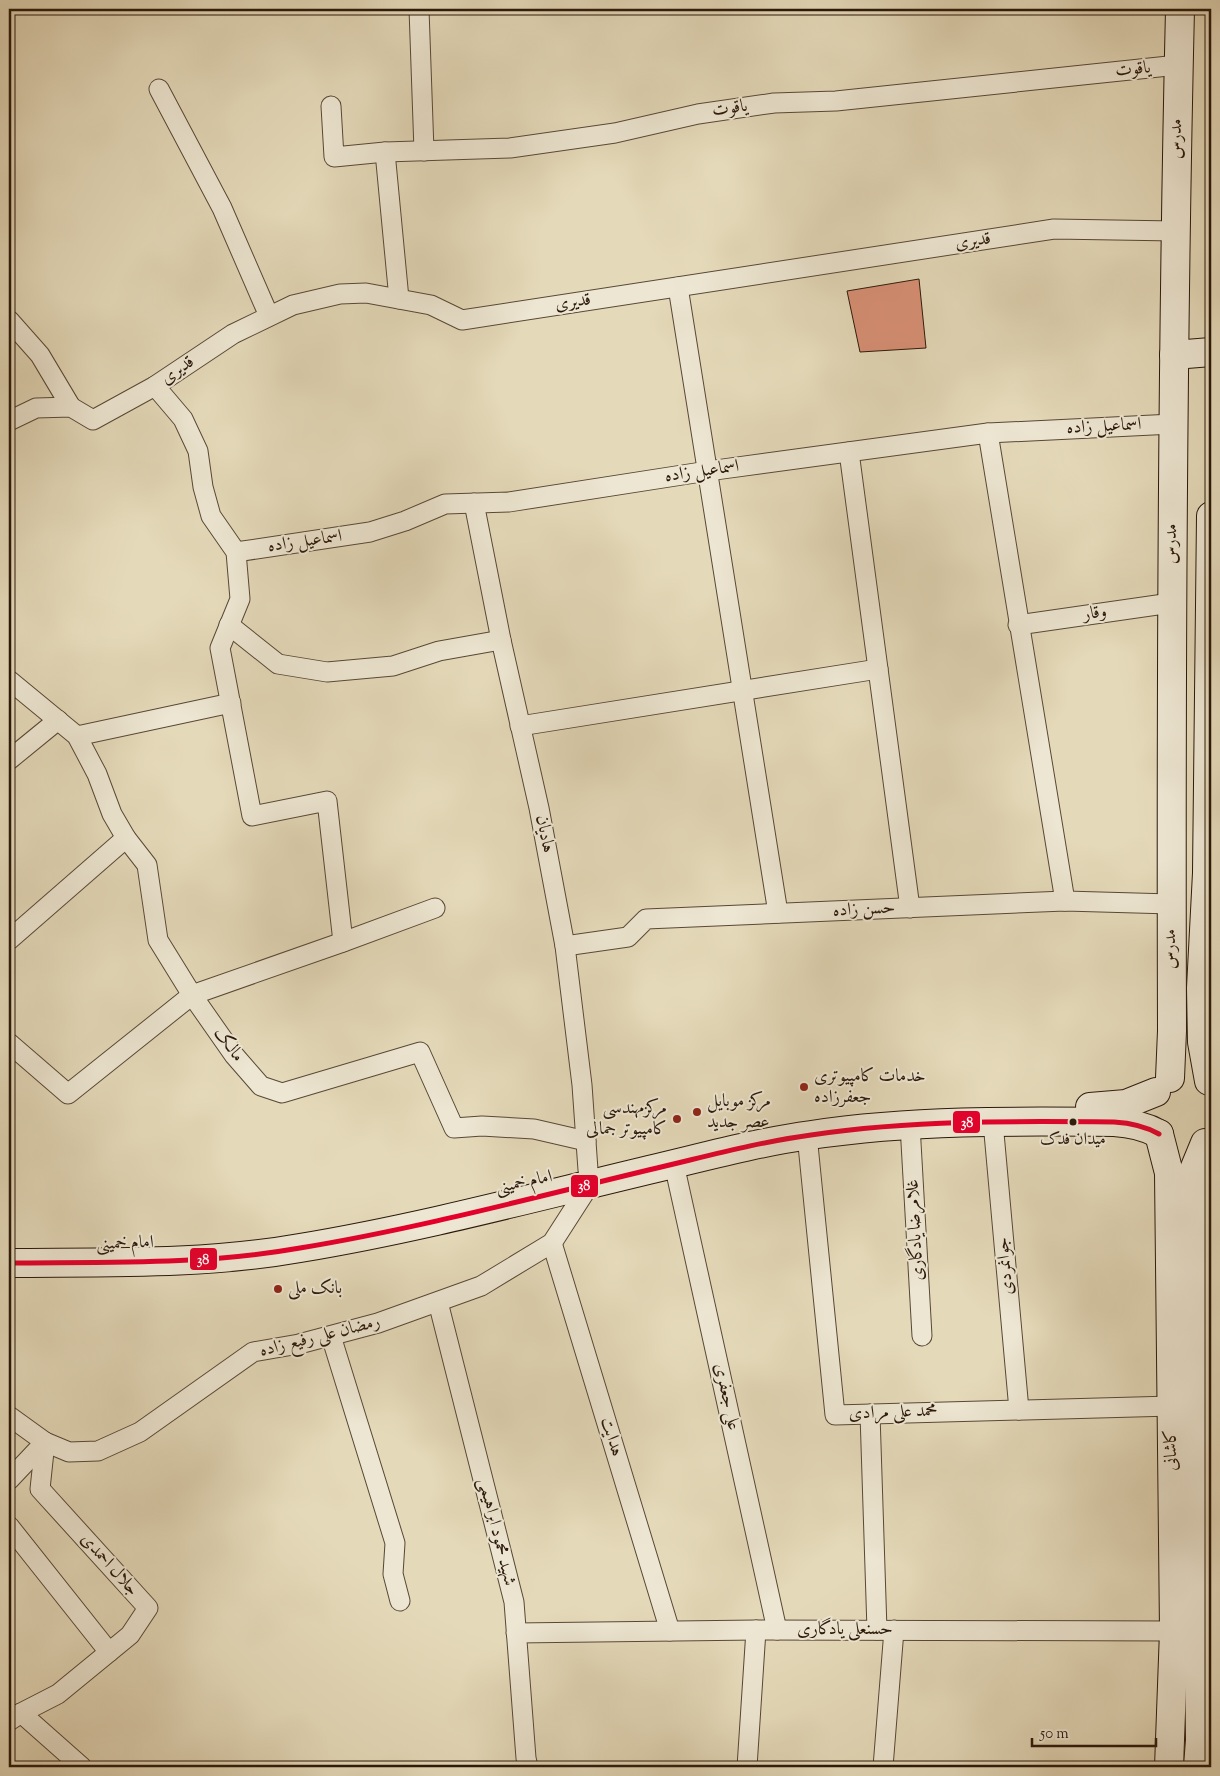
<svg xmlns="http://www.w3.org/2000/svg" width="1220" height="1776" font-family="'Sorts Mill Goudy',Amiri,serif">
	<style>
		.building { fill: #d99076; stroke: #2a180b }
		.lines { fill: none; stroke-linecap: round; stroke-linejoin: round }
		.street-casing { stroke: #584836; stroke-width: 21 }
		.secondary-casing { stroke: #2a180b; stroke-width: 30 }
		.street { stroke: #ede6d2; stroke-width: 19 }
		.secondary { stroke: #ede6d2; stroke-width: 28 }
		.bus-1-casing { stroke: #ede6d2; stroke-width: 9 }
		.bus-1 { stroke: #e4002b; stroke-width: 5 }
		.poi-dot { fill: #8f2418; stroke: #ede6d2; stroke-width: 2 }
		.bus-dot { fill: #2a180b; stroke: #ede6d2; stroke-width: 2 }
		.labels { text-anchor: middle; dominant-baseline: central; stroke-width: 4; stroke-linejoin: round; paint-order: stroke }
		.bus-label { font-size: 17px; fill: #2a180b; stroke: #ede6d2 }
		.street-label { font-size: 18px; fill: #2a180b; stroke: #ede6d2 }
		.poi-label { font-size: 18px; fill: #2a180b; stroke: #ede6d2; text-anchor: start }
		.line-badge { stroke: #ede6d2; stroke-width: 2 }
		.badge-label { font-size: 14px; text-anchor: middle; font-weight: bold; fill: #fff }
	</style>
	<rect width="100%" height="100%" fill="#e4d9b9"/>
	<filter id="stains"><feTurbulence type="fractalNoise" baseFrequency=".004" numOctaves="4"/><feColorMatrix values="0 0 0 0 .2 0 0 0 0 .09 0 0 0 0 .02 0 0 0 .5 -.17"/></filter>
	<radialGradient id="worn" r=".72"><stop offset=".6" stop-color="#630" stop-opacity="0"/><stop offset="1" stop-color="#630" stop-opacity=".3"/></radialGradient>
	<polygon class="building" points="919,279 926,348 860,352 847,291"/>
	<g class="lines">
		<defs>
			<g id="street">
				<polyline points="419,9 424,151"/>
				<polyline points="159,89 222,208 269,316"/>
				<polyline points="331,106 334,157 385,152 510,148 615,133 698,114 774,103 836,101 1178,65"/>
				<polyline points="385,152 399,299"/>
				<polyline points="678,287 778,913"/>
				<polyline points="9,320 40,355 71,407"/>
				<polyline points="155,386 183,419 198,451 203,487 211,516 236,552 240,599 220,648 252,816 327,801 343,942"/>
				<polyline points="9,421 36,408 71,407 93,420 155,386 233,334 293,305 340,294 366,293 431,305 462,320 1054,229 1175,231"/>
				<polyline points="988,433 1065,901"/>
				<polyline points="849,452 910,908"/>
				<polyline points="474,503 501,640 539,808 565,946 582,1085 588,1170"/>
				<polyline points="236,552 370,532 405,521 445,504 509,502 708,471 988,433 1173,424"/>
				<polyline points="229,625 278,664 327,672 393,666 439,651 501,640"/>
				<polyline points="1018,625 1171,603"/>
				<polyline points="9,680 77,736 97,774 112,814 126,838 147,865 158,940 192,995 234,1055 261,1086 282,1093 420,1052 454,1128 482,1126 534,1129 586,1141"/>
				<polyline points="520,726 878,669"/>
				<polyline points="77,736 231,703"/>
				<polyline points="9,760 58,720"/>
				<polyline points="9,940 126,838"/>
				<polyline points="565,946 628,937 646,919 1065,901 1171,904"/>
				<polyline points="9,1043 68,1094 192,995 343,942 435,908"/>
				<polyline points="993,1122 1019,1410"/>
				<polyline points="910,1125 922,1336"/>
				<polyline points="807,1135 835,1415 1172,1406"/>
				<polyline points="674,1164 777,1630"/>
				<polyline points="552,1243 670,1631"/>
				<polyline points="438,1302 514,1602 526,1758 528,1767"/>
				<polyline points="331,1336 395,1543 393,1574 400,1601"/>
				<polyline points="870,1414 877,1630"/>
				<polyline points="9,1416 45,1442 69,1452 98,1451 140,1432 253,1352 299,1344 378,1323 481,1286 552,1243 590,1184"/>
				<polyline points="9,1480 45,1442"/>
				<polyline points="9,1526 109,1652"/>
				<polyline points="516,1633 756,1630 1174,1631"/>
				<polyline points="21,1713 82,1767"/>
				<polyline points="9,1721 21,1713 58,1694 130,1635 148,1608 40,1489 45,1442"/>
				<polyline points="747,1767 756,1630"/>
				<polyline points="883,1767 894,1630"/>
			</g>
			<g id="secondary">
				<polyline points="1174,355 1211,352"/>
				<path d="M1170 1078 1172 1031C1171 690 1172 349 1180 9"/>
				<polyline points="1209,1081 1202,1042 1201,988 1207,873 1211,516"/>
				<polyline points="1090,1107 1126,1104 1156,1092"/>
				<polyline points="1159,1134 1169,1173 1174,1631 1169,1767"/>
				<path d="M9 1263C106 1262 204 1265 300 1248 421 1228 539 1196 657 1168 708 1156 759 1142 811 1135 911 1120 1013 1121 1114 1122 1131 1123 1145 1126 1159 1134"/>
				<polyline points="1198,1767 1200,1740 1193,1172 1205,1143"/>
			</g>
		</defs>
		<use href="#street" class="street-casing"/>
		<use href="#secondary" class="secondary-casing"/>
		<use href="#street" class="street"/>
		<use href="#secondary" class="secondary"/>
		<defs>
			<path id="bus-1" d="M9 1263C106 1262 204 1265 300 1248 421 1228 539 1196 657 1168 708 1156 759 1142 811 1135 911 1120 1013 1121 1114 1122 1131 1123 1145 1126 1159 1134"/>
		</defs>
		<use href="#bus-1" class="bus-1-casing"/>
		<use href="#bus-1" class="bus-1"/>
	</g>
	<g class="poi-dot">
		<circle cx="804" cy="1087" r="5"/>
		<circle cx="697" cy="1112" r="5"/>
		<circle cx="677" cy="1119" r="5"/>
		<circle cx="278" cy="1289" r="5"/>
	</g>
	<circle class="bus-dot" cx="1073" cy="1122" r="4.5"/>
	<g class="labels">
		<g class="bus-label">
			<text x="1073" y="1140">میدان فدک</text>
		</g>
		<g class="street-label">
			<text transform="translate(1133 70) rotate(-6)">یاقوت</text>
			<text transform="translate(730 109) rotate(-8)">یاقوت</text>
			<text transform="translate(1177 139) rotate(-89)">مدرس</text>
			<text transform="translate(973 242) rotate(-9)">قدیری</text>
			<text transform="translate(573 303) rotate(-9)">قدیری</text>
			<text transform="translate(178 371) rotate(-35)">قدیری</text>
			<text transform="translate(1104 427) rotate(-3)">اسماعیل زاده</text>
			<text transform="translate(702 472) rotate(-8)">اسماعیل زاده</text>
			<text transform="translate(305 542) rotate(-8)">اسماعیل زاده</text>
			<text transform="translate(1172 544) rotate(-89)">مدرس</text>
			<text transform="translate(1095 614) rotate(-8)">وقار</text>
			<text transform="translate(544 834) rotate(79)">هادیان</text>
			<text transform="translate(864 910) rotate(-3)">حسن زاده</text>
			<text transform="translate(1171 949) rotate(-90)">مدرس</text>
			<text transform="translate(228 1045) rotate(53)">مالک</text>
			<text transform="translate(524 1183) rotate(-12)">امام خمینی</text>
			<text transform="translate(916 1230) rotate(-93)">غلامرضا یادگاری</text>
			<text transform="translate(125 1244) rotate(-2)">امام خمینی</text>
			<text transform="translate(1006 1266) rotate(-95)">جوانمردی</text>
			<text transform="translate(320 1337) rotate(-14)">رمضان علی رفیع زاده</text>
			<text transform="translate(726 1397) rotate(78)">علی جعفری</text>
			<text transform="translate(893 1413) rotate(-2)">محمد علی مرادی</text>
			<text transform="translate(611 1437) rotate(73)">هدایت</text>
			<text transform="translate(1172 1450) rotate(-91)">کاشانی</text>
			<text transform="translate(496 1532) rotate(76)">شهید محمود ابراهیمی</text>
			<text transform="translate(109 1565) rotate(48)">جلال احمدی</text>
			<text x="845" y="1630">حسنعلی یادگاری</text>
		</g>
		<g class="poi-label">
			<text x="814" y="1077">خدمات کامپیوتری<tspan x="814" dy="21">جعفرزاده</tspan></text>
			<text x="707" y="1102">مرکز موبایل<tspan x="707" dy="21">عصر جدید</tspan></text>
			<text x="667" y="1109" text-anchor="end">مرکزمهندسی<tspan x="667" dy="21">کامپیوتر جمالی</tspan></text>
			<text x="288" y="1289">بانک ملی</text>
		</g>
	</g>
	<g class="line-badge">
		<rect x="952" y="1110" width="29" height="24" rx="5" fill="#e4002b"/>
		<rect x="570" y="1174" width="29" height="24" rx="5" fill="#e4002b"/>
		<rect x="189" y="1247" width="29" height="24" rx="5" fill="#e4002b"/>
	</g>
	<g class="badge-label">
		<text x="967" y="1127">38</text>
		<text x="584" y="1190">38</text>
		<text x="203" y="1264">38</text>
	</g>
	<rect width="1220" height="1776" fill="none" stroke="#e4d9b9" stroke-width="30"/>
	<rect x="10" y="10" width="1200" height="1756" fill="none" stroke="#2a180b" stroke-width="2.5"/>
	<rect x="15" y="15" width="1190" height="1746" fill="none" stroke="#2a180b"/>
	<path d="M1032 1738v8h124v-8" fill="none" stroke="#2a180b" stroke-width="2.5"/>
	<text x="1040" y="1738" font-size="15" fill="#2a180b" stroke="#ede6d2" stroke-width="4" paint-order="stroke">50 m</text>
	<rect width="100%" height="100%" filter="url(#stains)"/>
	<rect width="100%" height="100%" fill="url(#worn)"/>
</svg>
